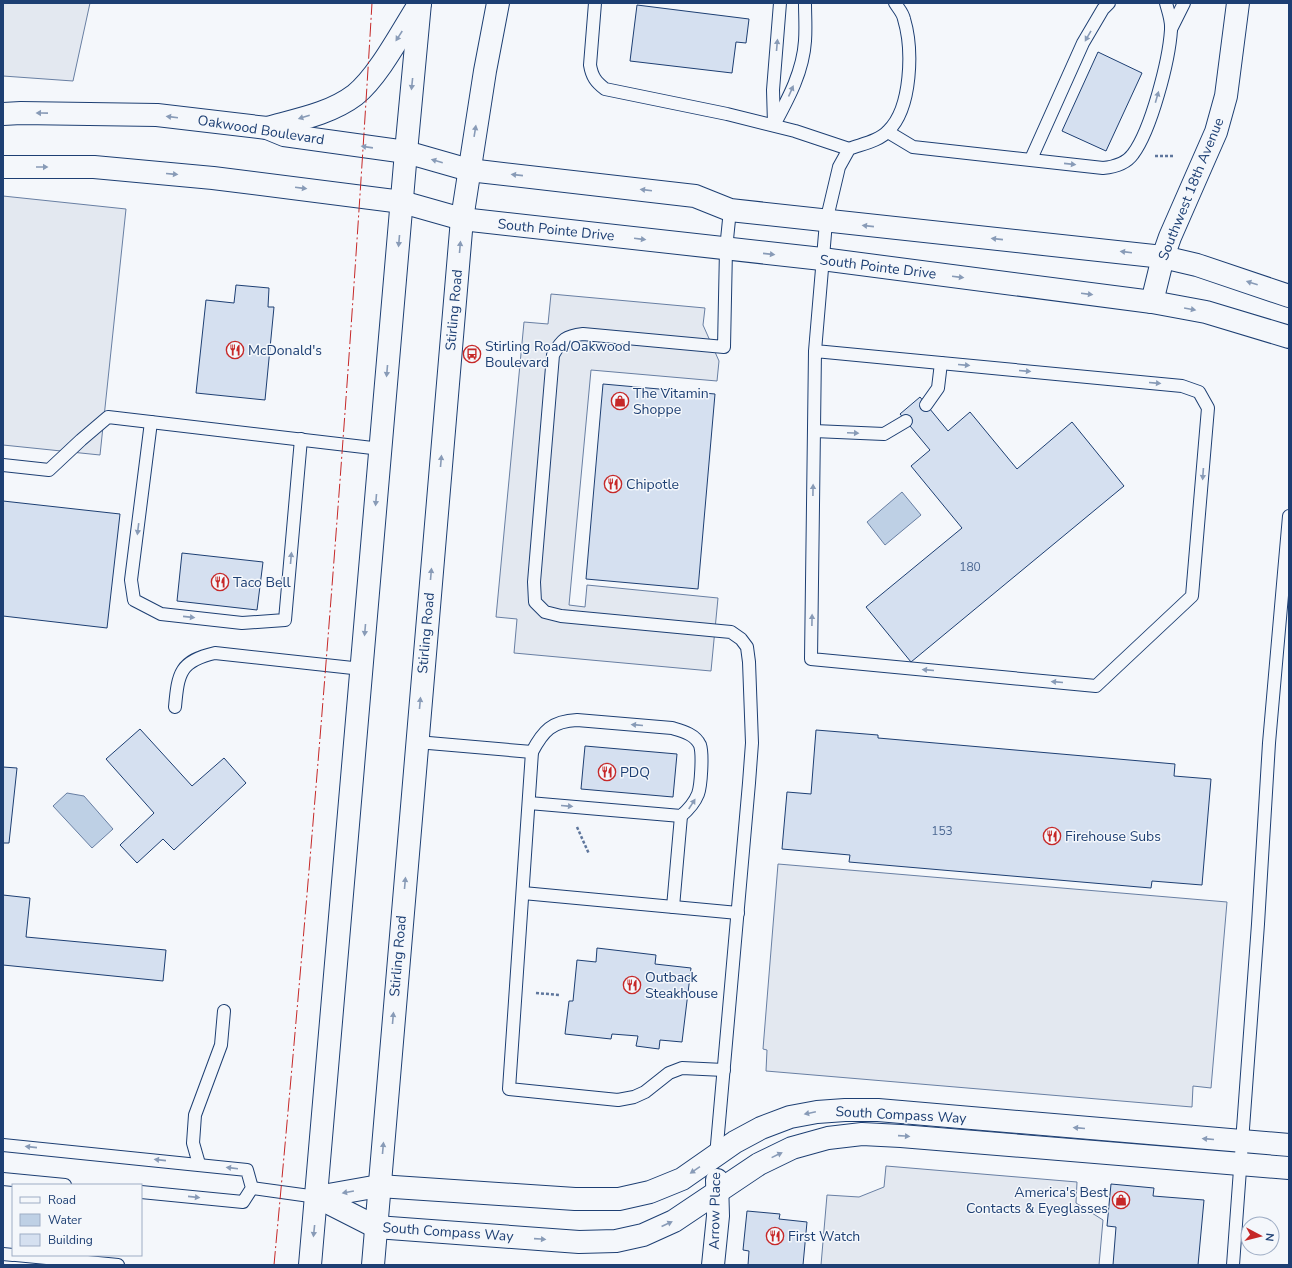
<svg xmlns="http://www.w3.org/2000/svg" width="1292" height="1268" font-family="'Nunito Sans',sans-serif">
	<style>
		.parking { fill: #e3e8f0; stroke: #687fa3 }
		.water { fill: #bed0e5; stroke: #687fa3 }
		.building { fill: #d5e0f0; stroke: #1d3f73 }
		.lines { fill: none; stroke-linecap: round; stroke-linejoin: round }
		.service-casing { stroke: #1d3f73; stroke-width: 14 }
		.minor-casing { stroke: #1d3f73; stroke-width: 24 }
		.tertiary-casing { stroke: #1d3f73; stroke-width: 24 }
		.primary-casing { stroke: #1d3f73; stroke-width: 24 }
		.path { stroke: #5e769c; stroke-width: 2.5; stroke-dasharray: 3 2; stroke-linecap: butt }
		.service { stroke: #f4f7fb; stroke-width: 12 }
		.minor { stroke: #f4f7fb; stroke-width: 22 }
		.tertiary { stroke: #f4f7fb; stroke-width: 22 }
		.primary { stroke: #f4f7fb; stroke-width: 22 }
		.power { stroke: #c62828; stroke-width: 1; stroke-dasharray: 14 3 2 3; stroke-linecap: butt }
		.oneway { fill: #889bb7 }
		.labels { text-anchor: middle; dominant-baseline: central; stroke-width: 3; stroke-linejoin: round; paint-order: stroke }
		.number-label { font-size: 12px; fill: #4b6792 }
		.street-label { font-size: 14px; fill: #1d3f73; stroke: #f4f7fb }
		.poi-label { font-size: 14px; fill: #1d3f73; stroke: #f4f7fb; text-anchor: start }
	</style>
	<rect width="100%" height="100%" fill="#f4f7fb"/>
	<g class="parking">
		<polygon points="3,3 90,3 73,81 3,76"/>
		<polygon points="3,196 126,209 100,455 3,445"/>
		<polygon points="551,294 705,308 703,325 719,361 717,381 591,370 569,605 585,607 587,585 718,598 711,671 514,653 517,619 496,617 524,322 548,324"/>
		<polygon points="778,864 1227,902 1211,1088 1193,1086 1192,1107 766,1071 767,1050 763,1049"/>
		<polygon points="886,1166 1077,1182 1076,1203 1103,1220 1099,1265 821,1265 827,1195 859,1197 884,1187"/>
	</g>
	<g class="water">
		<polygon points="902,492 921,515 885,545 867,522"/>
		<polygon points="67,793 84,796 113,829 92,848 53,806"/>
	</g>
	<g class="building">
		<polygon points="637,5 749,19 746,43 736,42 732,73 630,61"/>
		<polygon points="1098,52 1142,73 1106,151 1062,131"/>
		<polygon points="236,285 269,288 268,307 274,307 265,400 196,393 206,300 234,303"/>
		<polygon points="603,384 715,394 698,589 586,579"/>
		<polygon points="920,397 948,431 970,412 1017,469 1072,422 1124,486 911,662 866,607 962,528 911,466 930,450 900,414"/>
		<polygon points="3,501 120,514 107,628 3,616"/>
		<polygon points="182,553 263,562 257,610 177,601"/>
		<polygon points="140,729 192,786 224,758 246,783 174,850 163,839 137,863 120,845 154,813 106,759"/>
		<polygon points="816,730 878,735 878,738 1175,764 1174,776 1211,779 1202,885 1152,881 1151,888 849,862 850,855 782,849 787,792 811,794"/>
		<polygon points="585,746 677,754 673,797 581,789"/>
		<polygon points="3,767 17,768 9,843 3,843"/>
		<polygon points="3,895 30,898 26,937 166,950 163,981 3,965"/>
		<polygon points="597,948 656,955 655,964 691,968 682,1042 660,1040 659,1049 636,1046 638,1036 612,1034 611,1039 565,1034 569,1001 573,1001 577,960 596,962"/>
		<polygon points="1111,1184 1154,1188 1153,1196 1204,1200 1198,1265 1113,1265 1116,1227 1107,1226"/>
		<polygon points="747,1211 780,1214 779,1219 807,1222 803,1265 748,1265 749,1251 743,1250"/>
	</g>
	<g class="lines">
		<defs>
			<g id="service">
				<path d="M595 3 590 65C592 77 596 82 605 89L727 114 795 131 849 149"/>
				<polyline points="1171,29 1184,3"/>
				<polyline points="774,124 773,90 780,3"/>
				<path d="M774 125C788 99 803 72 805 41 806 28 805 15 805 3"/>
				<path d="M888 132 913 147 1103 168C1114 167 1126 164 1133 154 1151 130 1169 61 1171 30 1172 21 1168 11 1166 3"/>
				<polyline points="1031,159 1083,43 1103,9 1109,3"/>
				<path d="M815 351 1182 386 1199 392 1208 408 1192 596 1096 686 811 659 815 351 826 222 839 167 849 149C862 144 879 141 888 131 912 108 913 49 904 19 903 13 898 8 895 3"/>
				<polyline points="926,405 938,388 941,363"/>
				<polyline points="151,422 131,580 134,600 161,614 242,623 285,620 301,439"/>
				<polyline points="814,431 884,434 906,421"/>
				<polyline points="3,465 49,470 81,440 108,417 381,449"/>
				<path d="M175 707C178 673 180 661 215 653L362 669"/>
				<polyline points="417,742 532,752 509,1089 618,1100 634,1097 645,1092 669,1073 682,1068 724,1070"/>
				<path d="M529 803 681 816C688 810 694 804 698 794 701 786 703 754 700 745 695 734 682 731 672 728L577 720C552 721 543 731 532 752"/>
				<polyline points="523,893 738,913"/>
				<polyline points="673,907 681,816"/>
				<polyline points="3,1145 247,1170 252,1188 243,1202 141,1192"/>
				<path d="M716 1156 749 783 752 743 749 662 747 647 741 639 731 632 561 616 545 612 535 602 534 582 553 355C562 339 566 336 583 334L724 347 726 249 730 210"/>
				<polyline points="199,1164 193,1143 195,1115 221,1045 224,1011"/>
				<polyline points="3,1179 65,1185"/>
				<polyline points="252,1188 317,1197"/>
				<polyline points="3,1254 13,1255"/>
				<polyline points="16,1255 118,1265"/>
				<polyline points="1233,1265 1258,924 1269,743 1289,516"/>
			</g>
			<g id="minor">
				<polyline points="469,170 695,196 730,210 1163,257 1197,265 1289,296"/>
				<polyline points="462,219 822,259 1152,302 1206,312 1289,337"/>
				<polyline points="1152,302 1163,257 1170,237 1216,132 1226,96 1238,3"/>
				<polyline points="317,1197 376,1227 579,1242 616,1241 643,1235 674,1221 759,1164 792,1148 828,1138 862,1134 901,1136 1289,1168"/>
				<polyline points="317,1197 379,1186 575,1199 619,1199 650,1192 682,1179 735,1142 761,1128 790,1117 817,1112 845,1110 878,1110 1289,1145"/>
				<polyline points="713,1265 718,1216 717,1180"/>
			</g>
			<g id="tertiary">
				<polyline points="3,114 21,113 157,115 267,128 284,135 406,152 469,170"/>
				<path d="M267 128C296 120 330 114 355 95 379 76 403 29 420 3"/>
				<polyline points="3,167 94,167 213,178 402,202 462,219"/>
			</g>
			<g id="primary">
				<polyline points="310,1265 406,152 420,3"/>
				<polyline points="373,1265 462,219 485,71 498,3"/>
			</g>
		</defs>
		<use href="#service" class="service-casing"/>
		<use href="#minor" class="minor-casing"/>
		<use href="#tertiary" class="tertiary-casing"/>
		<use href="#primary" class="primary-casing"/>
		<g class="path">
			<polyline points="1155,156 1173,156"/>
			<polyline points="577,827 589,854"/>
			<polyline points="536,993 560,995"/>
		</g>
		<use href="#service" class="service"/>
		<use href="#minor" class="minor"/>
		<use href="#tertiary" class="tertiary"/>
		<use href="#primary" class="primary"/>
		<path class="power" d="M274 1265C313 845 347 424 372 3"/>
	</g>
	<defs><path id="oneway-solid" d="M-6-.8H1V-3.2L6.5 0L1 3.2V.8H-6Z"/></defs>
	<g class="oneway">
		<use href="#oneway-solid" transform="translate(399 36) rotate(123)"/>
		<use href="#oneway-solid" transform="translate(1088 36) rotate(120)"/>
		<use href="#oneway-solid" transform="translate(777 45) rotate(-85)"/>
		<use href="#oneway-solid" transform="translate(412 84) rotate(96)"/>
		<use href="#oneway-solid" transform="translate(791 91) rotate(-66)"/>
		<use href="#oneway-solid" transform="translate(1157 97) rotate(-74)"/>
		<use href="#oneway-solid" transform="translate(42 113) rotate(-179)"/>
		<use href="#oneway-solid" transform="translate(172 117) rotate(-173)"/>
		<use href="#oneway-solid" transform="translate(304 117) rotate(163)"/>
		<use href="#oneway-solid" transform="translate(475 131) rotate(-81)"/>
		<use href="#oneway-solid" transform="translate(367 147) rotate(-172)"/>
		<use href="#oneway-solid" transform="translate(437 161) rotate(-164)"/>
		<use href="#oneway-solid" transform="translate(1070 164) rotate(6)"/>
		<use href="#oneway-solid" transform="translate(42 167)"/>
		<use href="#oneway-solid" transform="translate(172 174) rotate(5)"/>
		<use href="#oneway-solid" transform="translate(517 175) rotate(-174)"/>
		<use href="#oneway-solid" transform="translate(301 188) rotate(7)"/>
		<use href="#oneway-solid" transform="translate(646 190) rotate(-173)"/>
		<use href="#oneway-solid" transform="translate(868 226) rotate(-174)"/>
		<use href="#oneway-solid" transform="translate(640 239) rotate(7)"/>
		<use href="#oneway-solid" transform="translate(997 239) rotate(-174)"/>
		<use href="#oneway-solid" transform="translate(399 241) rotate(95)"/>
		<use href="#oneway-solid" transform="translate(460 247) rotate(-85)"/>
		<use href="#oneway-solid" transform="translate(1126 252) rotate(-173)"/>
		<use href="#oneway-solid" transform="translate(769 254) rotate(6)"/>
		<use href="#oneway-solid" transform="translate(958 277) rotate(7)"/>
		<use href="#oneway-solid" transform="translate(1252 283) rotate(-162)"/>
		<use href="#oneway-solid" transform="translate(1087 294) rotate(7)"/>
		<use href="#oneway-solid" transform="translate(1190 309) rotate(10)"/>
		<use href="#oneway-solid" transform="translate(964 365) rotate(5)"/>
		<use href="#oneway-solid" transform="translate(387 371) rotate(95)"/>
		<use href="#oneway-solid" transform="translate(1025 371) rotate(5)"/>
		<use href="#oneway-solid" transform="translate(1155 383) rotate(5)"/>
		<use href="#oneway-solid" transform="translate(853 433) rotate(2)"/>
		<use href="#oneway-solid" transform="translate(441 461) rotate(-85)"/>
		<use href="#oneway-solid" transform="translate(1203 474) rotate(94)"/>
		<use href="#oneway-solid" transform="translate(813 490) rotate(-89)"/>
		<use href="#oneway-solid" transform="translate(376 500) rotate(95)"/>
		<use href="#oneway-solid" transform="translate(138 529) rotate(97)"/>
		<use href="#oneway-solid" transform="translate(291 558) rotate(-85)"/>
		<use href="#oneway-solid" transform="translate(431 574) rotate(-85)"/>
		<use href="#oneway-solid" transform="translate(189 617) rotate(6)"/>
		<use href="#oneway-solid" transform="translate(812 620) rotate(-89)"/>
		<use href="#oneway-solid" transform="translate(365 630) rotate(95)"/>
		<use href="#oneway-solid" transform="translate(928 670) rotate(-175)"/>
		<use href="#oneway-solid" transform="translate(1057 682) rotate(-175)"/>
		<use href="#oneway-solid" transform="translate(420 703) rotate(-85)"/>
		<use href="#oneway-solid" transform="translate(637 725) rotate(-175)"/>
		<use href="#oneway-solid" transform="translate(692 804) rotate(-57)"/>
		<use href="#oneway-solid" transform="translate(567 806) rotate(5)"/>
		<use href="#oneway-solid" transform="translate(405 883) rotate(-85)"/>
		<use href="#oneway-solid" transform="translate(393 1018) rotate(-85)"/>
		<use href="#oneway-solid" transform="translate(810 1113) rotate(168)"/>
		<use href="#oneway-solid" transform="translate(1079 1128) rotate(-175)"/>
		<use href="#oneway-solid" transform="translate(904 1136) rotate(4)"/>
		<use href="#oneway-solid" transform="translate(1208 1139) rotate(-175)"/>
		<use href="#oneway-solid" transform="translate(31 1147) rotate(-174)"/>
		<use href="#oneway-solid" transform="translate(383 1148) rotate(-85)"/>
		<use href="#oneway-solid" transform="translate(777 1155) rotate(-26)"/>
		<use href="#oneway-solid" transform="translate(160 1160) rotate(-174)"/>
		<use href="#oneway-solid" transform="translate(232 1168) rotate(-173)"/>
		<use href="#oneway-solid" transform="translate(695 1170) rotate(146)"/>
		<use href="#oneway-solid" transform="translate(348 1192) rotate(170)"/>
		<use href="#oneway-solid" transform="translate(194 1197) rotate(6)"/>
		<use href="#oneway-solid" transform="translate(667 1224) rotate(-25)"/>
		<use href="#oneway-solid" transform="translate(314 1231) rotate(96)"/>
		<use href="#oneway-solid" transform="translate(540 1239) rotate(4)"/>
	</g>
	<defs>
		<symbol id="restaurant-ring" viewBox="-11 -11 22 22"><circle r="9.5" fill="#f4f7fb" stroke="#c62828" stroke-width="1.5"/><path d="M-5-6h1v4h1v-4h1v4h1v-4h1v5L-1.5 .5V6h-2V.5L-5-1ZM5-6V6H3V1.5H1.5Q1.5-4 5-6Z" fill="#c62828"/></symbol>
		<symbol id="bus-ring" viewBox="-11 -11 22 22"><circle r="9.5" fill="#f4f7fb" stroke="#c62828" stroke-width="1.5"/><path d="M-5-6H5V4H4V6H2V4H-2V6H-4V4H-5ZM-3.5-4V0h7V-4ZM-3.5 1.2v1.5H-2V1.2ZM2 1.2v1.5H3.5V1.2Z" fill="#c62828"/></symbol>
		<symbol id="shop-ring" viewBox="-11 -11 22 22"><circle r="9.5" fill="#f4f7fb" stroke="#c62828" stroke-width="1.5"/><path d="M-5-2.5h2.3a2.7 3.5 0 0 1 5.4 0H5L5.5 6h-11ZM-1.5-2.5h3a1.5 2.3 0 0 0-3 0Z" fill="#c62828"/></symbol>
	</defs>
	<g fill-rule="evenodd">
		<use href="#restaurant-ring" x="225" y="340" width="20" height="20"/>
		<use href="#bus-ring" x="462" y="344" width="20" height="20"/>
		<use href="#shop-ring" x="610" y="391" width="20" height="20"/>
		<use href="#restaurant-ring" x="603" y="474" width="20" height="20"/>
		<use href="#restaurant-ring" x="210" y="572" width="20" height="20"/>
		<use href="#restaurant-ring" x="597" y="762" width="20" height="20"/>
		<use href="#restaurant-ring" x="1042" y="826" width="20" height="20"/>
		<use href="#restaurant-ring" x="622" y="975" width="20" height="20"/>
		<use href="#shop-ring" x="1111" y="1190" width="20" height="20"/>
		<use href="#restaurant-ring" x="765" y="1226" width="20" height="20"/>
	</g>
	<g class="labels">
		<g class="number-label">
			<text x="970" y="567">180</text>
			<text x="942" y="831">153</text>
		</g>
		<g class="street-label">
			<text transform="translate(261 130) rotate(9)">Oakwood Boulevard</text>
			<text transform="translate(1191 189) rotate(-68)">Southwest 18th Avenue</text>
			<text transform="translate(556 230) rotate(6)">South Pointe Drive</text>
			<text transform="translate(878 267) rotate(7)">South Pointe Drive</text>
			<text transform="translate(454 310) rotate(-85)">Stirling Road</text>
			<text transform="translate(426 633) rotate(-85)">Stirling Road</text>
			<text transform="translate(398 956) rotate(-85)">Stirling Road</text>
			<text transform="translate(901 1115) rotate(3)">South Compass Way</text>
			<text transform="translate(715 1211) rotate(-89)">Arrow Place</text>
			<text transform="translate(448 1232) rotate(4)">South Compass Way</text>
		</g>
		<g class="poi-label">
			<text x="485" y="346">Stirling Road/Oakwood<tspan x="485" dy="16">Boulevard</tspan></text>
			<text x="248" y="350">McDonald's</text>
			<text x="633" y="393">The Vitamin<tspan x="633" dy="16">Shoppe</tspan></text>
			<text x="626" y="484">Chipotle</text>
			<text x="233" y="582">Taco Bell</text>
			<text x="620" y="772">PDQ</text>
			<text x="1065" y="836">Firehouse Subs</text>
			<text x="645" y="977">Outback<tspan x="645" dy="16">Steakhouse</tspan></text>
			<text x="1108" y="1192" text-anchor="end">America's Best<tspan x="1108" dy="16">Contacts &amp; Eyeglasses</tspan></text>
			<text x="788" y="1236">First Watch</text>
		</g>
	</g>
	<rect width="1292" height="1268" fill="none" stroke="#1d3f73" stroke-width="8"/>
	<rect x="12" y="1184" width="130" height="72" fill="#f4f7fb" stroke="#9eadc5"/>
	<rect x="20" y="1197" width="20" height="6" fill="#f4f7fb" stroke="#9eadc5"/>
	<text x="48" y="1204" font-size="12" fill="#1d3f73">Road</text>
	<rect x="20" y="1214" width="20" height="12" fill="#bed0e5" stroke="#9eadc5"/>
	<text x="48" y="1224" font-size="12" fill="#1d3f73">Water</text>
	<rect x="20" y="1234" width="20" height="12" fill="#d5e0f0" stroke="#9eadc5"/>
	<text x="48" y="1244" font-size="12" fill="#1d3f73">Building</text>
	<g transform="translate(1260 1236) rotate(97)"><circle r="19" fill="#f4f7fb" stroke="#9eadc5"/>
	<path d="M0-3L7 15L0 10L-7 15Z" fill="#c62828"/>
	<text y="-6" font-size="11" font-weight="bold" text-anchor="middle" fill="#1d3f73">N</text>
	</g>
</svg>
